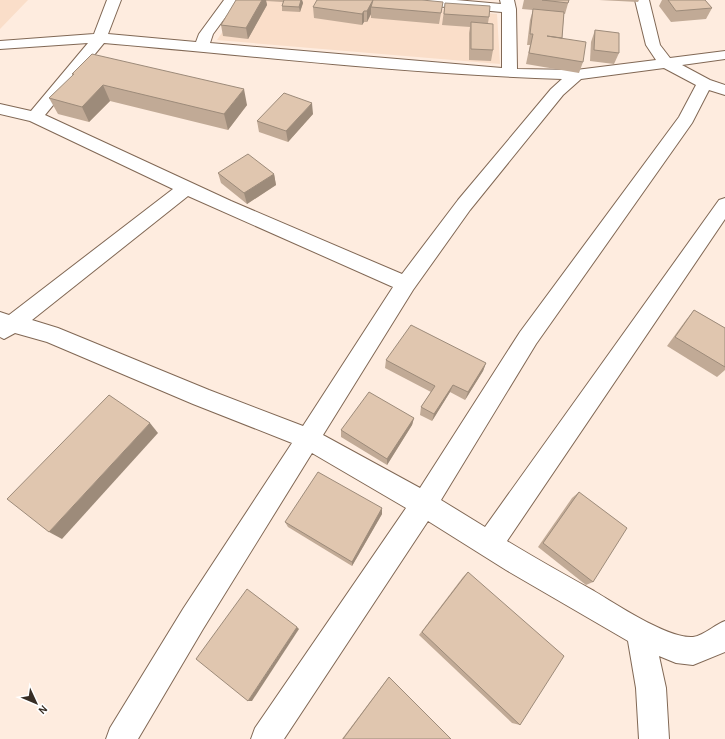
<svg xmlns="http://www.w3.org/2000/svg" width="725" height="739" font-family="'Alegreya Sans',sans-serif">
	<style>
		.built { fill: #fadec9 }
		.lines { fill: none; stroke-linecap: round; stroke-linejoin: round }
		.street-casing { stroke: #816855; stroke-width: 2 }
		.street { fill: #fff; fill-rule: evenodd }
		.wall { fill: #c1aa96 }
		.shaded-wall { fill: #9d8b7a }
		.building { fill: #e0c6af; stroke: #9d8b7a }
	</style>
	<rect width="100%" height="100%" fill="#feecdf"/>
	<g class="built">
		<polygon points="0,0 28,0 0,29"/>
		<polygon points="244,0 344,0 497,14 500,64 217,40"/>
	</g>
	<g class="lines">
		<defs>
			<path id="street" d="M107 0H121L108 34 196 42 199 34 224 0H238L213 34 210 43 502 68V12L412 4 407 3 405 0H456L501 4 500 0H514L516 9 517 69 576 70 656 60 646 45 635 0H649L660 45 670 58 725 51V59L682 65 710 80 725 85V95L709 90 692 123 536 344 441 500 485 527 719 200 725 198V219L507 541C535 558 565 575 594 591 616 604 668 639 693 637 705 635 714 625 725 621V652L693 665 676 663 659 656 666 688 669 739H639L636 688 628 641 506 570 428 521 284 739H251L255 728 406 508 312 453 203 629 138 739H106L110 728 183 609 292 443 193 404 47 342 15 333 4 339 0 337V312L9 315 173 189 30 121 0 114V104L31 111 88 43 0 49V41L94 34ZM104 43C256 56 409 74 562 79L551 89 458 200 402 274 231 201 45 115ZM664 68 696 85 679 117 520 332 420 488 323 435 413 290 470 210 563 95 581 79ZM188 196 393 287 303 426 209 390 58 328 32 320Z"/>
		</defs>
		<use href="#street" class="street-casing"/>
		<use href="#street" class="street"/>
	</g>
	<g class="wall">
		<polygon points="236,0 302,0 303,3 300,12 282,11 282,6 283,2 266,1 267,5 248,39 223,36 221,25"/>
		<polygon points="524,0 569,0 565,14 564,14 562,39 583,62 579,73 526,64 530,45 527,45 530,20 533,10 522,9"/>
		<polygon points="599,0 639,0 638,2"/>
		<polygon points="662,0 705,0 712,8 706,19 671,22 659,6"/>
		<polygon points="443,2 439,24 371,18 371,14 367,22 364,22 362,25 314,18 313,7"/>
		<polygon points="445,3 489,17 488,23 493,50 491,61 469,60 469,33 470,27 442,25"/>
		<polygon points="595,30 619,53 614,64 590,61 591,42"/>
		<polygon points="72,74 247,105 228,130 110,101 89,122 58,114 49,98 73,76"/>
		<polygon points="313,114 288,142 259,132 257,121"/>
		<polygon points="218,173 274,174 276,185 247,204 221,183"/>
		<polygon points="694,310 725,328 725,370 717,377 667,346 686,320"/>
		<polygon points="386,360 486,363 483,371 465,400 450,392 432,421 420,415 421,407 431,392 385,368"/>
		<polygon points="414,418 412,425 387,465 341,437 341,430"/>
		<polygon points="579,492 593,582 586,585 538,547 572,498"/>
		<polygon points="382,514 352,566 288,527 285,522"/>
		<polygon points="468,572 520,725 512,723 419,635 463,577"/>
		<polygon points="389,677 451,739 342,739 388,678"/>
	</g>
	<g class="shaded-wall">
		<polygon points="262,0 266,0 267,5 248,39 246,28"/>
		<polygon points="301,0 302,0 303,3 300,12 299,7"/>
		<polygon points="373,0 371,7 371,14 367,22 367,11"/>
		<polygon points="364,11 364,22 362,25 362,14"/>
		<polygon points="103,85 110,101 89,122 82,107"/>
		<polygon points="244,89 247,105 228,130 224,114"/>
		<polygon points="312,103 313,114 288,142 286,131"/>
		<polygon points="274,174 276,185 247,204 244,193"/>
		<polygon points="486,363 483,371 465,400 468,392"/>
		<polygon points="453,385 450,392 432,421 434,414"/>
		<polygon points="414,418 412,425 387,465 387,459"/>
		<polygon points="150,423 158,433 62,539 49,532"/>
		<polygon points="382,508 382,514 352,566 352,562"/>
		<polygon points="297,627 299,629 252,701 248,701"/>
	</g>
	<g class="building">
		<polygon points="236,0 262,0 246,28 221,25"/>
		<polygon points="284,0 301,0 299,7 282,6"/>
		<polygon points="317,0 373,0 367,11 364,11 362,14 313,7"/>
		<polygon points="373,0 422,0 443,2 441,13 371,7"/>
		<polygon points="542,0 569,0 568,3"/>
		<polygon points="668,0 705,0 712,8 676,11"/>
		<polygon points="445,3 490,6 489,17 444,14"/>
		<polygon points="533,9 564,12 562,38 547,36 586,42 583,62 529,53 533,34 530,34"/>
		<polygon points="471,22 493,24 493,50 471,49"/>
		<polygon points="595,30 619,33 619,53 594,50"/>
		<polygon points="92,54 244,89 224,114 103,85 82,107 49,98 74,74 72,74"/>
		<polygon points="284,93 312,103 286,131 257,121"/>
		<polygon points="248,154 274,174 244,193 218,173"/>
		<polygon points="694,310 725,328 725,367 675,337"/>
		<polygon points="411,325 486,363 468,392 453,385 434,414 421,407 435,386 386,360"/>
		<polygon points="369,392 414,418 387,459 341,430"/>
		<polygon points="109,395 150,423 49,532 7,499"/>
		<polygon points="318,472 382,508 352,562 285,522"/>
		<polygon points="579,492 627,528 593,582 543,543"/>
		<polygon points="468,572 564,656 520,725 422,632"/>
		<polygon points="247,589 297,627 248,701 196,659"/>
		<polygon points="389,677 451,739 343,739"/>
	</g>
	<g transform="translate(36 703) rotate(134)" stroke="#ffffff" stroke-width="3" paint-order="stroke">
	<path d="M0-3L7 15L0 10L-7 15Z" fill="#372d24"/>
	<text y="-6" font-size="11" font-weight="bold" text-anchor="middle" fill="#372d24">N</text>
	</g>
</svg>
